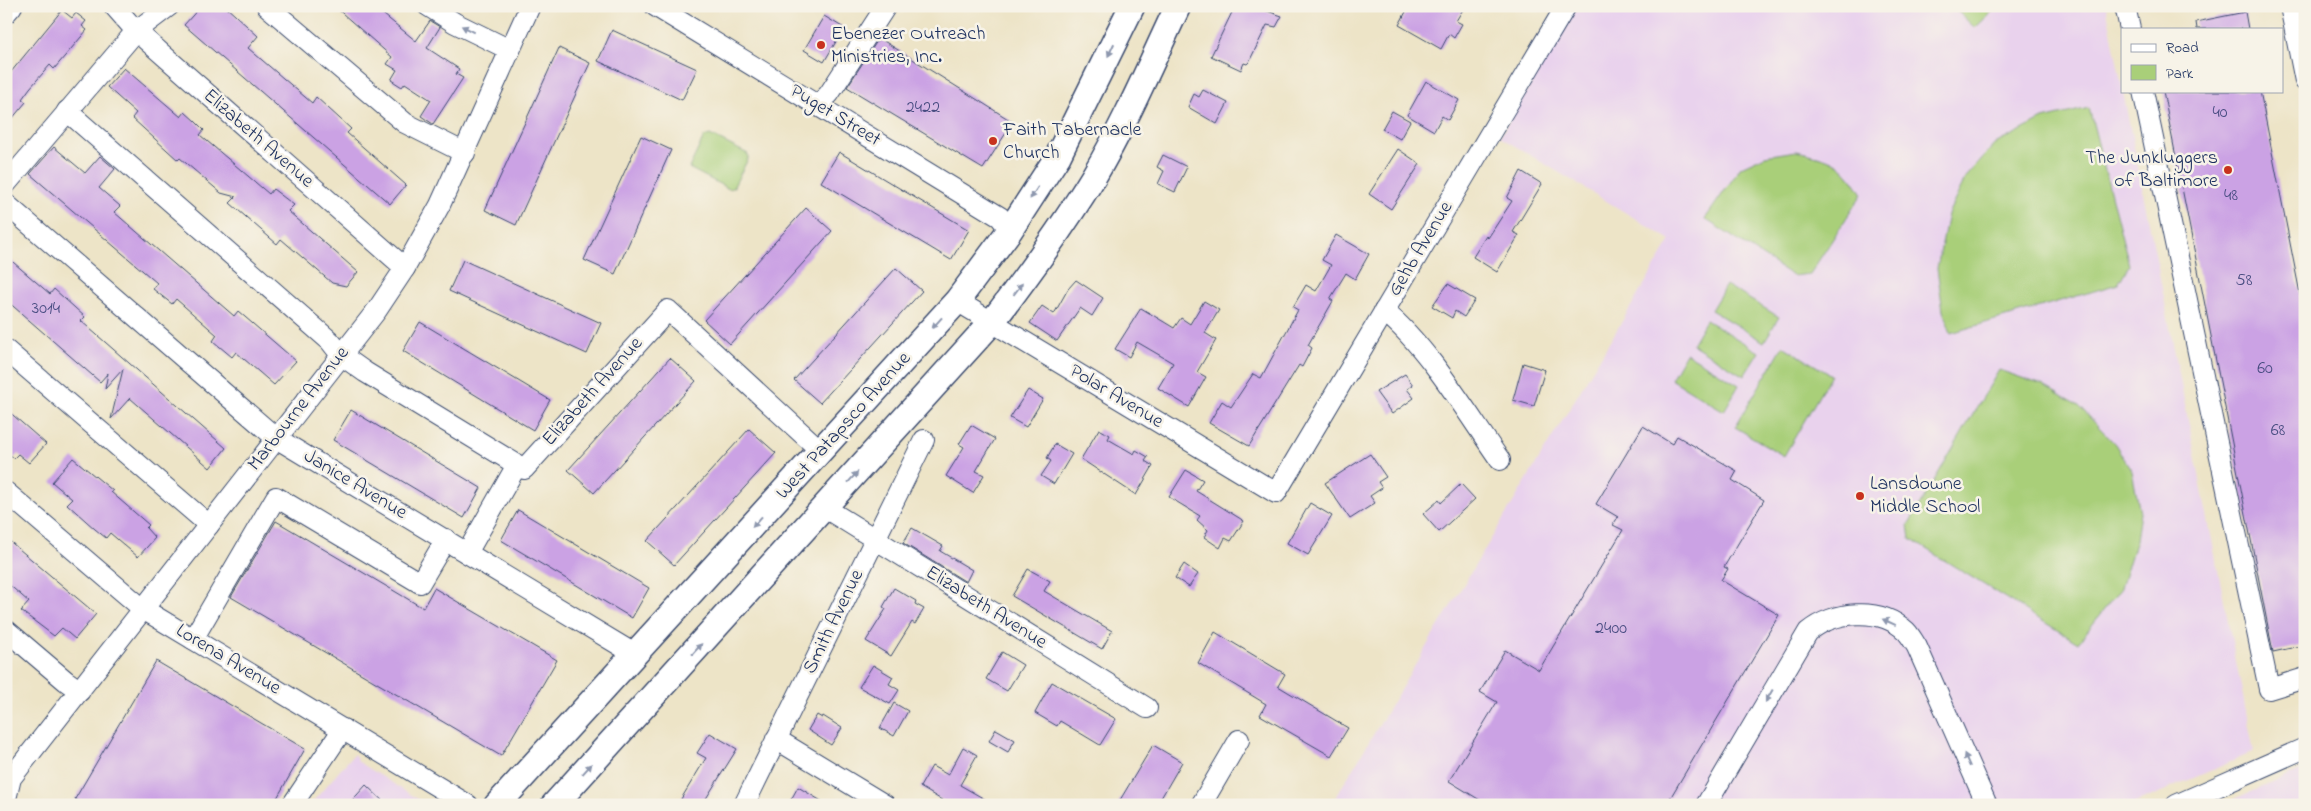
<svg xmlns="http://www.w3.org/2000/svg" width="2311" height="811" font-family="'Indie Flower',sans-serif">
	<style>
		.built { fill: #e9d2ed }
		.green { fill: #a9cf79; stroke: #627f6c }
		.building { fill: #cba2e4 }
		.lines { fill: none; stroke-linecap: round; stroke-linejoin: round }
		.minor-casing { stroke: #3a4a6e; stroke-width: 22 }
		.major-casing { stroke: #3a4a6e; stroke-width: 28 }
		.minor { stroke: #fff; stroke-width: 20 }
		.major { stroke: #fff; stroke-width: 25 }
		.oneway { fill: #8d97ae }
		.poi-dot { fill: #c8321e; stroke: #f7f3e8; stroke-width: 2 }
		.labels { text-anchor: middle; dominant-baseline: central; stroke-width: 5; stroke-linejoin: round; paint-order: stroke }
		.number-label { font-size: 18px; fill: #474c80 }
		.poi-label { font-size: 20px; fill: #1b2f5e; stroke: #f7f3e8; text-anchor: start }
		.street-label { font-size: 20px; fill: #1b2f5e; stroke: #f7f3e8 }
	</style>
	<rect width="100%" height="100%" fill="#f7f3e8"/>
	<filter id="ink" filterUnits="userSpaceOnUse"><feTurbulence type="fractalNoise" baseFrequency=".02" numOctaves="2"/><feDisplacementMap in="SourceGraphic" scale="10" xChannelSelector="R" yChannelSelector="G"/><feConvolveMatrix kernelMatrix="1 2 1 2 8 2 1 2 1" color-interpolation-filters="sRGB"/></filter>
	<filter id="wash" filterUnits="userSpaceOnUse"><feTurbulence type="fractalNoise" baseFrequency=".0096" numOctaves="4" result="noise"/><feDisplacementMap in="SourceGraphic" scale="20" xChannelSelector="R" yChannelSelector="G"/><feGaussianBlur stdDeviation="1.12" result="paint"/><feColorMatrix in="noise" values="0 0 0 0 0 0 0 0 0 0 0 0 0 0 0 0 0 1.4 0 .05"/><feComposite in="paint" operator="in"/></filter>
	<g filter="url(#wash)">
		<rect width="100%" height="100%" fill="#ede4c7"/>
		<g class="built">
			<polygon points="1577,6 2106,6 2254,752 2131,805 1331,805 1671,240 1500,137"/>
			<polygon points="354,754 359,762 427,805 310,805"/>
			<polygon points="2305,769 2305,805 2221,805"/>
		</g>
		<g class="green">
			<polygon points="1952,6 1998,6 1975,28"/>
			<polygon points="2089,108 2129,265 2118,284 1951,333 1943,311 1937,268 1948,214 1967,175 1995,144 2043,119"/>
			<polygon points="710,135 748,154 748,159 733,188 729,189 689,168 704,137"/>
			<path d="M1796 151C1833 159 1842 161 1862 194L1810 274 1793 276 1705 219 1741 167 1765 156Z"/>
			<polygon points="1726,285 1779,317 1764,342 1711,310"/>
			<polygon points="1706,320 1759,352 1744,376 1692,344"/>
			<polygon points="1783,346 1831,375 1784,456 1735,427"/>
			<polygon points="1686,353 1739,385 1724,411 1671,379"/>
			<polygon points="1999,370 2042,385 2079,406 2115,444 2132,471 2140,513 2136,540 2121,588 2078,643 1910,539 1908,525"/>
		</g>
		<g id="blocks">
			<g class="building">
				<polygon points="201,6 225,6 258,36 248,48 312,103 316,97 351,129 347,133 406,185 390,204 184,25"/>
				<polygon points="334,6 373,6 416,41 430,21 440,27 427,48 459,69 456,74 463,78 433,124 421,116 431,100 405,83 402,87 391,80 397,70 387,64 392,57"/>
				<polygon points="1235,6 1252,6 1282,16 1276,27 1267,25 1249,62 1247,64 1244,63 1241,70 1211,56"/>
				<polygon points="1409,6 1465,6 1456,21 1462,24 1454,38 1449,34 1441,49 1399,25"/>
				<polygon points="62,10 72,18 76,13 86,21 82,26 87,30 54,69 50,65 30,88 22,99 26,102 6,126 6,78"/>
				<polygon points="2245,12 2248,29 2197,29 2196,22"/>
				<polygon points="824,16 844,28 824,62 804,50"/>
				<polygon points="612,30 697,69 682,100 598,61"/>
				<polygon points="879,38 1013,122 983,169 847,87"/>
				<polygon points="559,48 590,63 516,225 485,210"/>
				<polygon points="124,68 181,117 185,112 195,121 204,130 200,135 269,194 273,189 294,205 288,211 358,272 346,286 332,283 281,239 277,244 230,203 236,197 221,193 180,158 178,160 132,118 136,113 107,87"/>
				<polygon points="1426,81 1459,100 1448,120 1442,116 1434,131 1407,115"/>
				<polygon points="1203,90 1228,103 1217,124 1188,107 1194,94 1199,97"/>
				<polygon points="2163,91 2260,91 2305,319 2305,645 2273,652"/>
				<polygon points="1392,111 1410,121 1400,139 1382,129"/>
				<polygon points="641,136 671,150 615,274 584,260"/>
				<polygon points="54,147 85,173 100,156 115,169 99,188 120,206 114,212 234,316 238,311 296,361 274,385 236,352 232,357 213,341 217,335 176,299 172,304 153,289 157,283 30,174"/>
				<polygon points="1398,149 1420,164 1391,209 1369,194"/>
				<polygon points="839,152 969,230 951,260 821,182"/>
				<polygon points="1163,155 1187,167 1175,192 1158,184 1164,171 1157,167"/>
				<polygon points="1521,171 1542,184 1513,232 1519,235 1497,272 1473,257 1486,236 1488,238 1512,201 1507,198"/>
				<polygon points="806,208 832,231 730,344 704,320"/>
				<polygon points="1336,235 1369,254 1355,279 1346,273 1330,299 1333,301 1308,345 1312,348 1302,367 1299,365 1249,446 1209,423 1222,401 1231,407 1253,374 1261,378 1298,310 1293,307 1306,285 1316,291 1331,265 1322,260"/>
				<polygon points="6,256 50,294 54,289 85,317 81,321 226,448 210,468 130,398 111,419 123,369 105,389 108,373 100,382 6,300"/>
				<polygon points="463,260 601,323 587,354 449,291"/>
				<polygon points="896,268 922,291 820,403 794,380"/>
				<polygon points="1076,280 1103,298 1092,316 1080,308 1057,341 1030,323 1042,306 1054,314 1068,289"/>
				<polygon points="1448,284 1475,300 1464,317 1455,311 1452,318 1432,306"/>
				<polygon points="1204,301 1219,310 1205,333 1216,340 1197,372 1206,377 1189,407 1158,388 1173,363 1137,342 1129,357 1115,349 1141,308 1174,328 1181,318 1190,324"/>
				<polygon points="420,322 550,400 533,430 403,351"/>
				<polygon points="670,358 696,381 594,493 568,470"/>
				<polygon points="1523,363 1545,370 1534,406 1513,400"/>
				<polygon points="1405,374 1413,385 1407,389 1414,398 1392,414 1376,392"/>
				<polygon points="1028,390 1043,399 1026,427 1010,418"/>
				<polygon points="6,409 46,444 29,463 18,454 14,458 6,452"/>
				<polygon points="351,410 481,488 464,518 333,440"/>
				<polygon points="971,425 995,439 976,471 984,475 973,493 946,476 964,447 959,444"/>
				<polygon points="1643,426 1672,444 1677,436 1737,471 1732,480 1764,500 1724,567 1728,569 1721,580 1779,615 1666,805 1488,805 1449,781 1497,702 1480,692 1505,650 1539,670 1623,530 1613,525 1618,517 1596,504"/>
				<polygon points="749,429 776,453 674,565 647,541"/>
				<polygon points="1099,429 1110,435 1108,439 1134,454 1136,450 1148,457 1145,461 1153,466 1136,495 1081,459"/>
				<polygon points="1055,444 1072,454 1054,484 1041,476 1051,461 1047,458"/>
				<polygon points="1370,454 1386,477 1378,482 1382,488 1370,496 1375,503 1350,519 1325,483"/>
				<polygon points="73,458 113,491 111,492 149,525 146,528 155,538 138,557 110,533 106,538 95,529 67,504 72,499 52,482"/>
				<polygon points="1186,470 1203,480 1196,491 1244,521 1231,541 1225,538 1220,548 1204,537 1208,530 1197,520 1200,516 1169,497"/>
				<polygon points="1461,484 1475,499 1439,532 1423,514 1439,500 1441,503"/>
				<polygon points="1310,503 1332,516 1308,555 1287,543"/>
				<polygon points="518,510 649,588 632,618 501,540"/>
				<polygon points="276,521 423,608 434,588 557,660 501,756 231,597"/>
				<polygon points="912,528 943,546 940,551 972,570 966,582 903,543"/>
				<polygon points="6,538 96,614 75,639 62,628 54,636 21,611 29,602 6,582"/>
				<polygon points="1184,564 1198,574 1189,587 1175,578"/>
				<polygon points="1028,569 1050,581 1044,591 1112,631 1102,649 1012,596"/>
				<polygon points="894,588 916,601 915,604 924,609 915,624 912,622 891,656 866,641 886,609 883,607"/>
				<polygon points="1215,632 1285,674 1278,686 1348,728 1331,756 1260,715 1266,704 1198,663"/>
				<polygon points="1002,652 1023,665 1007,691 986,679"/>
				<polygon points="156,661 305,749 273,805 84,805 75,799"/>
				<polygon points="873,665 893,677 889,684 899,690 890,704 859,687"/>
				<polygon points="1052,682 1116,719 1100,745 1060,721 1057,726 1035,713"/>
				<polygon points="894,703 908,711 894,736 880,728"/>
				<polygon points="817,715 822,718 823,716 842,728 831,745 808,730"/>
				<polygon points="996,729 1015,740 1008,752 989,741"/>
				<polygon points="710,733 737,749 702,805 690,805 681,799 706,758 697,753"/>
				<polygon points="1153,745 1182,762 1157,805 1117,805"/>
				<polygon points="963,747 977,755 960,785 995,805 950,805 920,787 932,766 948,775"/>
				<polygon points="366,785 387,805 348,805"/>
				<polygon points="798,787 828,805 788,805"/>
			</g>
		</g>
	</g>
	<g filter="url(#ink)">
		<use href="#blocks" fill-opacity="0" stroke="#3a4a6e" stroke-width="1"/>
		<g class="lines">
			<defs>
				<g id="minor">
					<polyline points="114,6 136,31 405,268"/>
					<polyline points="267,6 405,123 465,153"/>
					<polyline points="428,6 455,23 510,50"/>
					<polyline points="655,6 1000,217 1010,230"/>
					<polyline points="2125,6 2130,29"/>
					<polyline points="2290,6 2305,81"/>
					<polyline points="6,13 12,6"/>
					<polyline points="2143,91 2269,689 2305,678"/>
					<polyline points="818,105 829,94 886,6"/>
					<polyline points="67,111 330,341 341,355 365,372 524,469 668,310 821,451"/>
					<polyline points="6,184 136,31 169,6"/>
					<polyline points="6,204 276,438 636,655"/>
					<polyline points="957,301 1276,493 1566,6"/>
					<path d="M1384 311C1428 347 1467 413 1500 460"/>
					<polyline points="6,350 209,525"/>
					<polyline points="6,492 143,609 468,805"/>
					<polyline points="825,508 1147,708"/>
					<polyline points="467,553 517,465"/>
					<polyline points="6,630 66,681 80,691"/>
					<polyline points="193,639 276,497 420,583 446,539"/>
					<polyline points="776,739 885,805"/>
					<polyline points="6,799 11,778 377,310 405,268 440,205 530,6"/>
					<polyline points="292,805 343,729"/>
					<polyline points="744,805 924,440"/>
					<polyline points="1201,805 1239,740"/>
					<path d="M1706 805 1808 632C1833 611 1880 606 1906 631 1910 635 1914 642 1917 647L1987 805"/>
					<polyline points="2176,805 2305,748"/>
				</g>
				<g id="major">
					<polyline points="497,805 957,301 1010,230 1058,156 1132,6"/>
					<path d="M554 805 992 322C1028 275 1063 227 1094 176 1126 122 1151 63 1178 6"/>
				</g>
			</defs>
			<use href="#minor" class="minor-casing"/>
			<use href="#major" class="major-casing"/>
			<use href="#minor" class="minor"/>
			<use href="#major" class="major"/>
		</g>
		<defs><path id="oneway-solid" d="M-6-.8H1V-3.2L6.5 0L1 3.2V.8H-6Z" transform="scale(1.25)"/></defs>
		<g class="oneway">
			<use href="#oneway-solid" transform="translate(468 29) rotate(-154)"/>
			<use href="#oneway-solid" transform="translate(1111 50) rotate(115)"/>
			<use href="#oneway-solid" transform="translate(1034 193) rotate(123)"/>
			<use href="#oneway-solid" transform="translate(1018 289) rotate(-53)"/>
			<use href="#oneway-solid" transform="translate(937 323) rotate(132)"/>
			<use href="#oneway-solid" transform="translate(853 477) rotate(-48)"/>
			<use href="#oneway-solid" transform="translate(757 522) rotate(132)"/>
			<use href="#oneway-solid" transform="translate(1889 622) rotate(-156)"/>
			<use href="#oneway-solid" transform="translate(697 649) rotate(-48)"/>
			<use href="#oneway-solid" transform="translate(1769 696) rotate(120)"/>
			<use href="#oneway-solid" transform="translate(1967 760) rotate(-114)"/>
			<use href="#oneway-solid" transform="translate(587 769) rotate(-48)"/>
		</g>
	</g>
	<g class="poi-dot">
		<circle cx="821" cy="45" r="5"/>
		<circle cx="993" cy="141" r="5"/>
		<circle cx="2228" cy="170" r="5"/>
		<circle cx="1860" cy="496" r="5"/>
	</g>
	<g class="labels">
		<g class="number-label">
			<text x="923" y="108">2422</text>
			<text x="2220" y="113">40</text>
			<text x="2231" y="196">48</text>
			<text x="2244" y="281">58</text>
			<text x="46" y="309">3014</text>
			<text x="2265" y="369">60</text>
			<text x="2278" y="431">68</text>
			<text x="1611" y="629">2400</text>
		</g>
		<g class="poi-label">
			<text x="831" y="34">Ebenezer Outreach<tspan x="831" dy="23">Ministries, Inc.</tspan></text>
			<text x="1003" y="130">Faith Tabernacle<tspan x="1003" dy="23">Church</tspan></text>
			<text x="2218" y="158" text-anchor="end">The Junkluggers<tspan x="2218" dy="23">of Baltimore</tspan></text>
			<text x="1870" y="484">Lansdowne<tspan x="1870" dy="23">Middle School</tspan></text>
		</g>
		<g class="street-label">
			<text transform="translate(835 116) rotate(31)">Puget Street</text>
			<text transform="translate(258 139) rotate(41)">Elizabeth Avenue</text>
			<text transform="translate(1421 249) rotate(-59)">Gehb Avenue</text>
			<text transform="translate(593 392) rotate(-48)">Elizabeth Avenue</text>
			<text transform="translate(1116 397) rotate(31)">Polar Avenue</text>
			<text transform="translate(299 409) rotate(-52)">Marbourne Avenue</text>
			<text transform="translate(844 426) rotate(-48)">West Patapsco Avenue</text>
			<text transform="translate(355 485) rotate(31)">Janice Avenue</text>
			<text transform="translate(986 608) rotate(32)">Elizabeth Avenue</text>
			<text transform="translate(834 622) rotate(-64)">Smith Avenue</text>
			<text transform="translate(228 660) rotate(31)">Lorena Avenue</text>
		</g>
	</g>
	<rect width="2311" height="811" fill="none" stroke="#f7f3e8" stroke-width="25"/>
	<rect x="2121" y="28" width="162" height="65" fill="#f7f3e8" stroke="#9fa5b1"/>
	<rect x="2131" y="44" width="25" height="8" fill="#ffffff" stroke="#9fa5b1"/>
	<text x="2166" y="52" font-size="15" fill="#1b2f5e">Road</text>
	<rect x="2131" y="65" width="25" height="15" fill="#a9cf79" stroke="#9fa5b1"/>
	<text x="2166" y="78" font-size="15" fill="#1b2f5e">Park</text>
</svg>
